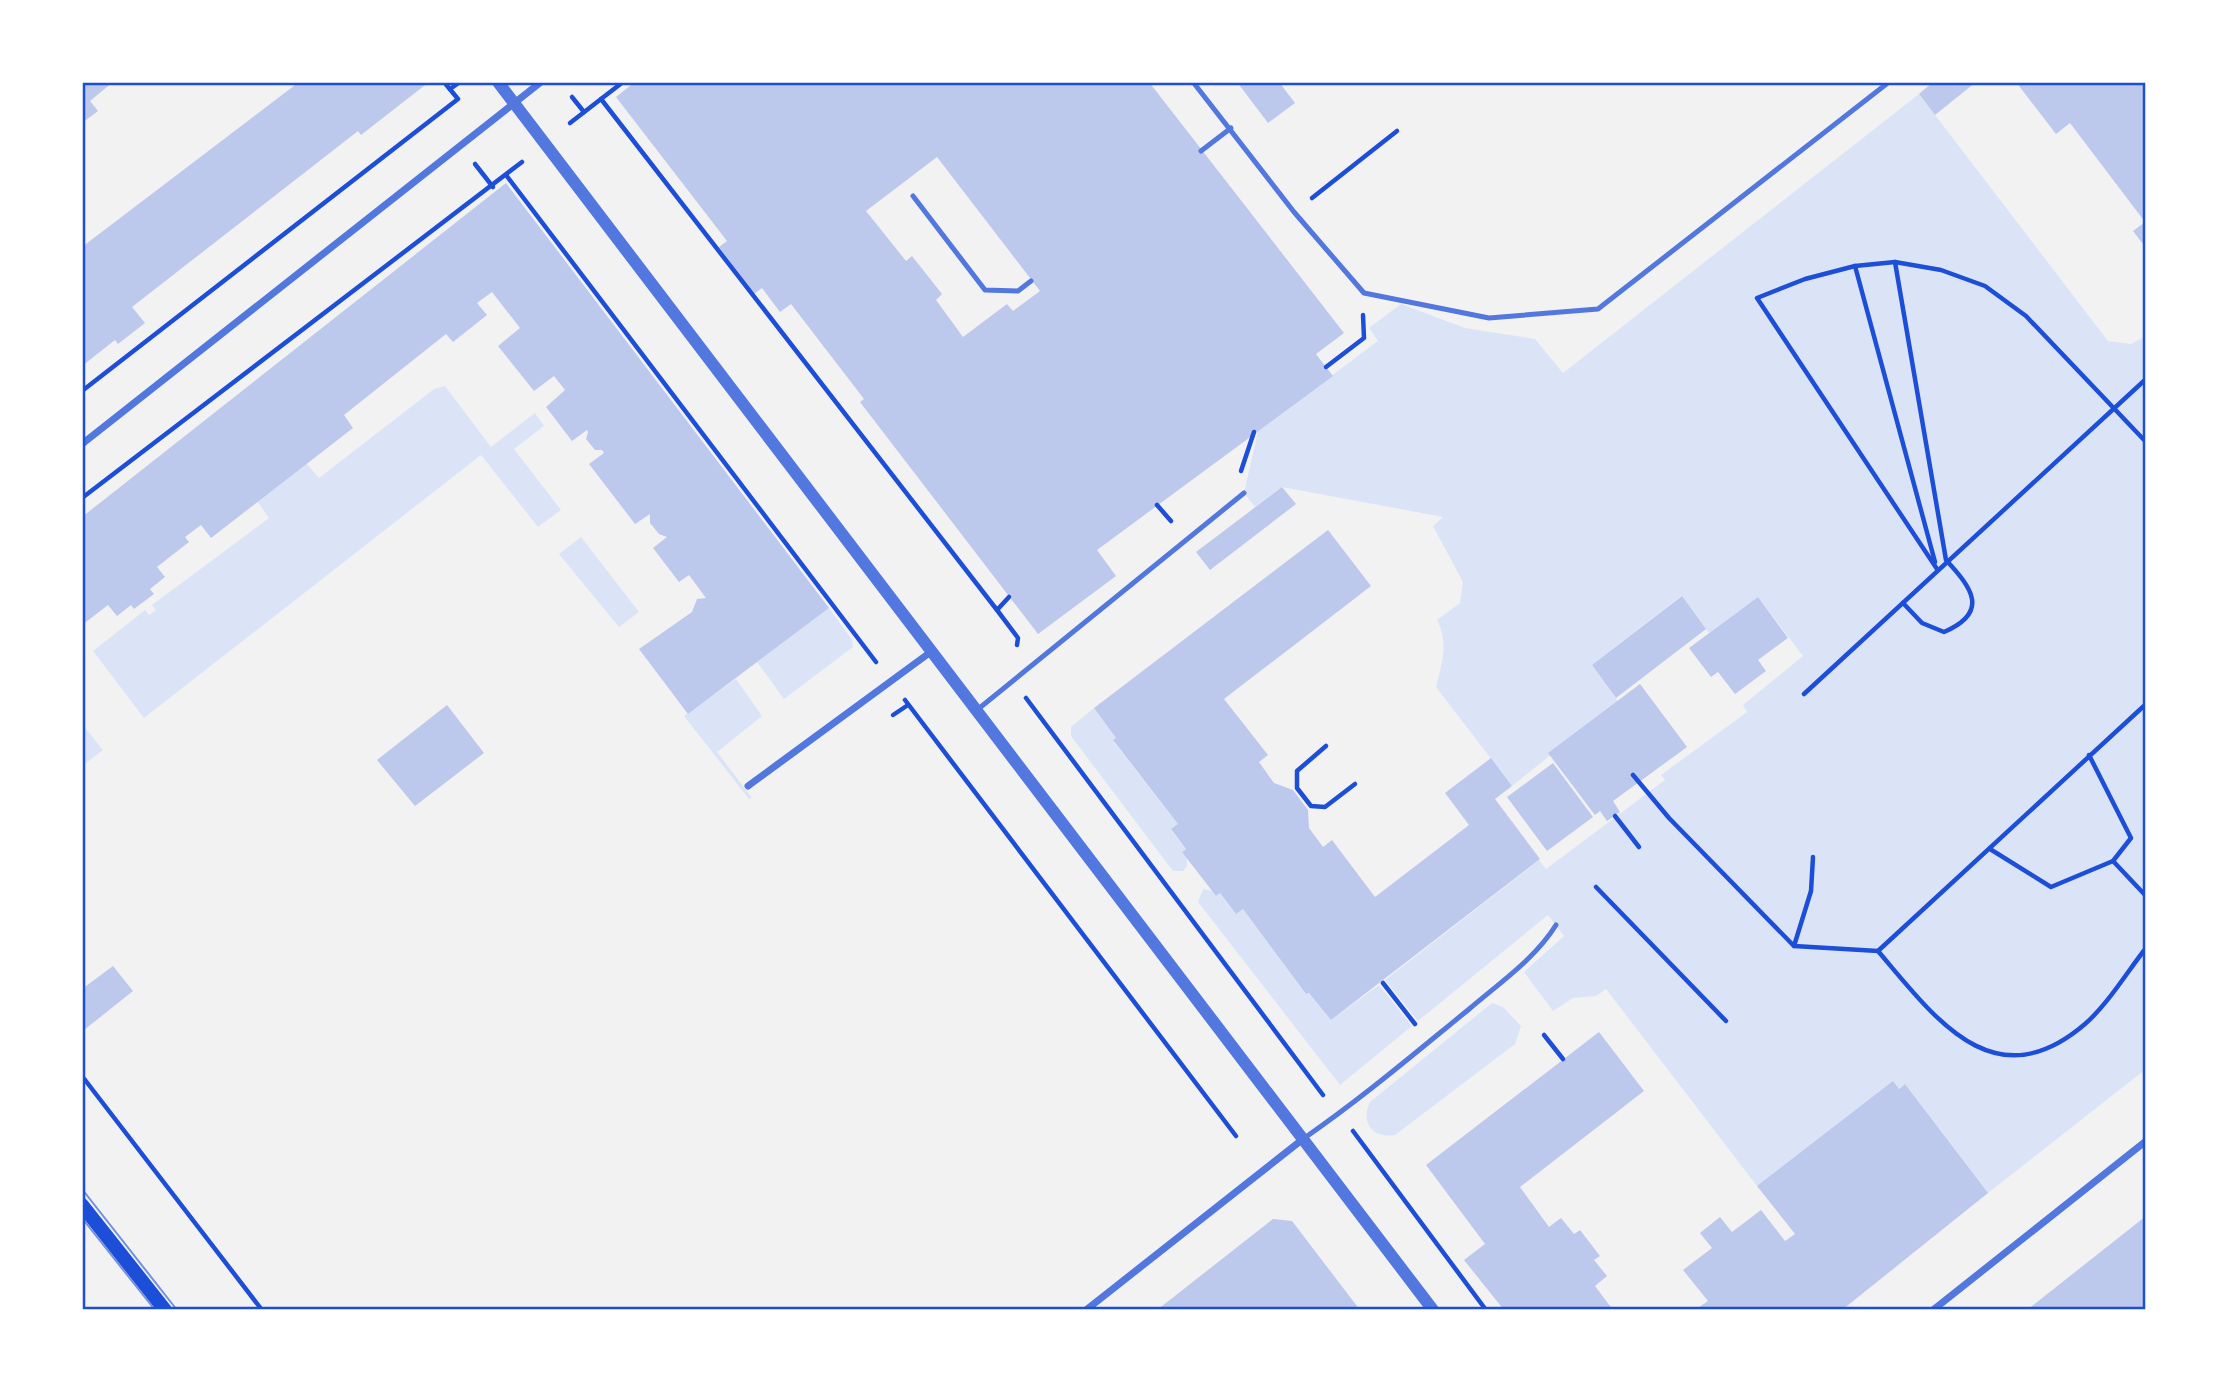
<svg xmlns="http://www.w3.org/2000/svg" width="2228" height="1392" font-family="Manrope,sans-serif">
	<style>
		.green { fill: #dbe4f7 }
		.building { fill: #bdc9ec; fill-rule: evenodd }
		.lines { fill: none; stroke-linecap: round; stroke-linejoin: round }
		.path { stroke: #1d4ed8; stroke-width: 4.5 }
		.service { stroke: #5277de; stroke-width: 5 }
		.minor { stroke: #5277de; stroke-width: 7 }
		.tertiary { stroke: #5277de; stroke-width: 12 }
		.secondary { stroke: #1d4ed8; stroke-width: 14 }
		.tram { stroke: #7290e2; stroke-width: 2 }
		.neatline { fill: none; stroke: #1d4ed8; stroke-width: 2.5 }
	</style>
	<rect width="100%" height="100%" fill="#f2f2f2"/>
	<g class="green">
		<path d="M1919 94 2108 341 2131 344 2146 336V1069L1988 1193 1905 1084 1757 1186 1606 989 1596 996 1573 998 1553 1011 1524 972 1564 936 1548 915 1418 1021 1385 980 1539 860 1546 869 1665 780 1661 775 1747 712 1743 705 1803 656 1758 597 1709 633 1681 596 1592 665 1618 701 1512 786 1436 687C1442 662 1449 644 1437 620L1460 603 1463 582 1433 526 1443 517 1282 487 1255 507 1244 493 1258 431 1378 341 1369 328 1401 304 1465 328 1535 339 1563 373Z"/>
		<polygon points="445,386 491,447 535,413 544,426 514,449 561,510 538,527 481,455 144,718 93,651 145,610 149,615 156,610 152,605 269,518 257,501 306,463 319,478 434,389"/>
		<polygon points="581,537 639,612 619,627 559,554"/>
		<polygon points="829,608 852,640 853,647 784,699 757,662"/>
		<polygon points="736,679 762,716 717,752 752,798 749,799 684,716"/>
		<polygon points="1094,708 1116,738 1113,741 1178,824 1171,830 1186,849 1182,852 1187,858 1187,866 1183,871 1173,871 1071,736 1071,727"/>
		<polygon points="82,724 103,750 82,766"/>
		<polygon points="1203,889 1220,893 1235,913 1243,909 1306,994 1309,993 1331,1020 1379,985 1412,1026 1340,1085 1198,902"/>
		<path d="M1492 1003 1503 1007 1521 1026 1515 1044 1395 1135C1373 1139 1360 1123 1370 1102Z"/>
	</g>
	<g class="building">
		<polygon points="82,82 113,82 90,101 98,111 82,123"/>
		<polygon points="299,82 429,82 361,135 358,131 132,307 145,323 118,344 115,340 82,366 82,247"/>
		<path d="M635 82H1149L1344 333 1316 354 1333 376 1097 550 1116 576 1038 634 860 402 864 399 791 304 780 312 762 288 754 294 719 247 727 241 616 97ZM937 157 1040 291 1013 311 1007 304 963 337 936 300 942 294 912 256 906 261 866 211Z"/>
		<polygon points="1237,82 1279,82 1295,103 1268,123"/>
		<polygon points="1933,82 1976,82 1935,115 1919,94"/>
		<polygon points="2016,82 2140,82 2146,89 2146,248 2133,231 2145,222 2070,123 2056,134"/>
		<polygon points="506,183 829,608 688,714 639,649 692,612 697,599 706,598 689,575 679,582 653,548 667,537 659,534 650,523 650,514 635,524 589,464 604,453 602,450 595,450 586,439 588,432 587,430 572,441 546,407 565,390 554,376 534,391 498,346 520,328 492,292 477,303 487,315 453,342 446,334 344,415 353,428 211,538 201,525 185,537 189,542 157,567 165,577 150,589 154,594 134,609 131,605 117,616 108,605 82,625 82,517"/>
		<polygon points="1282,487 1296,504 1210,570 1196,552"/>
		<polygon points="1328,530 1371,586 1224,699 1268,755 1259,762 1274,783 1293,790 1308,810 1309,828 1323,847 1332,840 1375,897 1469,825 1445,793 1491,758 1512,786 1495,799 1540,859 1331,1020 1309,993 1306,994 1243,909 1236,914 1220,893 1216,896 1182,852 1186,849 1171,829 1178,824 1113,740 1116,738 1094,708"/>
		<polygon points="1682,596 1706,629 1616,698 1592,665"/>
		<polygon points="1758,597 1788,638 1758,660 1766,671 1735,694 1718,672 1711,677 1689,648"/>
		<polygon points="1640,684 1687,747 1613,801 1620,812 1607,821 1600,811 1595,815 1548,753"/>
		<polygon points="447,705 484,753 415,806 377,760"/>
		<polygon points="1553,763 1593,817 1547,851 1507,797"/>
		<polygon points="113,966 133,991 84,1030 82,989"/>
		<polygon points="1599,1032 1644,1091 1520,1187 1549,1227 1561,1218 1574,1234 1580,1230 1600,1256 1594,1260 1607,1276 1595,1286 1613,1310 1504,1310 1464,1260 1485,1244 1426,1165"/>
		<polygon points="1893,1081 1899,1089 1905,1084 1988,1193 1842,1310 1695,1310 1708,1301 1683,1270 1712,1248 1700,1233 1720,1217 1732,1232 1761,1210 1785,1241 1795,1234 1757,1186"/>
		<polygon points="2146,1216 2146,1310 2027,1310"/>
		<polygon points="1273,1219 1292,1221 1360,1310 1157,1310"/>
	</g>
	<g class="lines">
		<g class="path">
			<polyline points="450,89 460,82"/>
			<polyline points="572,97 584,112"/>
			<polyline points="601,99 997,610 1018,638 1017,645"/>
			<polyline points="570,123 623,82"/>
			<polyline points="475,164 493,187"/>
			<polyline points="506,175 876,662"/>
			<polyline points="1312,198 1397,131"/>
			<path d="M1895 262 1946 560C1972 588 1990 612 1944 632L1922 623 1903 603"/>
			<polyline points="1855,266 1935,562"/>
			<polyline points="1326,367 1364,338 1363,315"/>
			<polyline points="82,391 458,99 444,82"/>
			<polyline points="1241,471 1254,432"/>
			<polyline points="82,498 522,162"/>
			<polyline points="1157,505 1171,521"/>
			<polyline points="1937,569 1757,298 1805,279 1855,266 1895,262 1941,270 1985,286 2026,316 2146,442"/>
			<polyline points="997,610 1009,597"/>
			<polyline points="1804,694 2146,379"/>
			<polyline points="1026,698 1323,1095"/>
			<polyline points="905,700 1236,1136"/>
			<polyline points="893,715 908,705"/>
			<polyline points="1326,746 1297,771 1297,788 1311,806 1325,807 1355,784"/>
			<polyline points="2089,755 2131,838 2113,861 2146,896"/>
			<polyline points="1633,775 1669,818 1794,946 1878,951 2146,704"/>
			<polyline points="1615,816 1639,847"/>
			<polyline points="1990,849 2051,887 2113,861"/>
			<polyline points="1596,887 1726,1021"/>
			<polyline points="1794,946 1811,891 1813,857"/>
			<path d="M1878 951C1935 1018 1994 1102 2085 1024 2108 1004 2127 972 2146 948"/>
			<polyline points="1383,983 1415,1024"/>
			<polyline points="1544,1035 1563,1059"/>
			<polyline points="82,1076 262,1310"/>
			<polyline points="1353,1131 1486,1310"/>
		</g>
		<g class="service">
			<polyline points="1193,82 1294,212 1364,293 1489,318 1598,309 1889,82"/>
			<polyline points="1201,151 1231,128"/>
			<polyline points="913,196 985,290 1018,291 1031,281"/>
			<polyline points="977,710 1244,493"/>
			<path d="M1303 1139C1361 1099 1414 1054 1468 1010 1498 984 1535 959 1556 925"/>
		</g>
		<g class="minor">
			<polyline points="82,444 541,82"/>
			<polyline points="748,786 932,651"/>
			<polyline points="1086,1310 1303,1139"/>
			<polyline points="1933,1310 2146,1141"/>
		</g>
		<polyline class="tertiary" points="498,82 1433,1310"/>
		<polyline class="secondary" points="82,1205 165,1310"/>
		<g class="tram">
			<polyline points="82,1189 177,1310"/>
			<polyline points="82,1218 155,1310"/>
		</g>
	</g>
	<rect width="2228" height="1392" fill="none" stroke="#ffffff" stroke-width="168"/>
	<rect x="84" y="84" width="2060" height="1224" class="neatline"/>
</svg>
